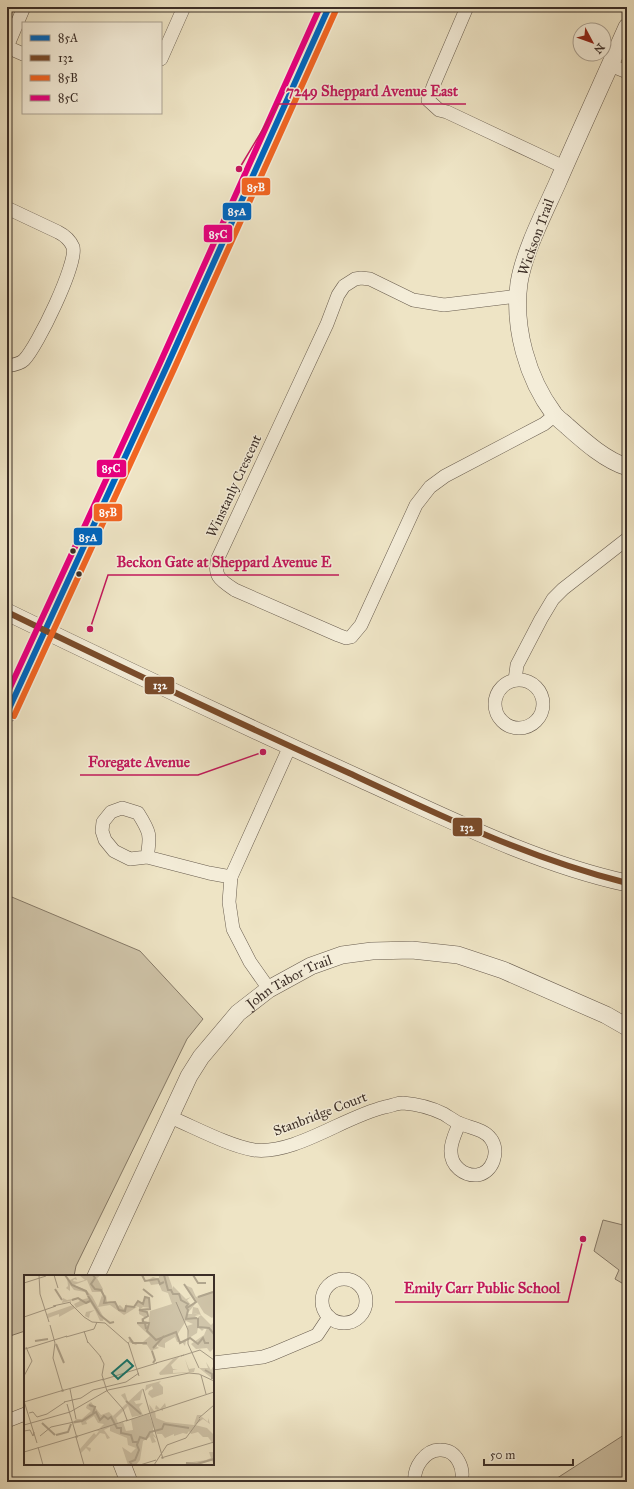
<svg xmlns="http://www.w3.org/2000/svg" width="634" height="1489" font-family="'IM FELL Great Primer',serif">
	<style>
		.green { fill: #d0c5aa; stroke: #867a68 }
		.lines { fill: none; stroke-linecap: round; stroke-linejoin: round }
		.minor-casing { stroke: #685c4e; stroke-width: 14 }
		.tertiary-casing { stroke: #685c4e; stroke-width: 18 }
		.secondary-casing { stroke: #3b2e27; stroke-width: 20 }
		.minor { stroke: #f4edd9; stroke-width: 13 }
		.tertiary { stroke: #f4edd9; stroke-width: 17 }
		.secondary { stroke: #f4edd9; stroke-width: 19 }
		.bus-1-casing { stroke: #f4edd9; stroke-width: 9 }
		.bus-2-casing { stroke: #f4edd9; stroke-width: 9 }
		.bus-3-casing { stroke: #f4edd9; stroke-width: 9 }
		.bus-4-casing { stroke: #f4edd9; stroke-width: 9 }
		.bus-1 { stroke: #0065bd; stroke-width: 6 }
		.bus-2 { stroke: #7a4b2a; stroke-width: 6 }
		.bus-3 { stroke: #f26522; stroke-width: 6 }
		.bus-4 { stroke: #e5007d; stroke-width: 6 }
		.bus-dot { fill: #3b2e27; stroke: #f4edd9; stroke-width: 1.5 }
		.labels { text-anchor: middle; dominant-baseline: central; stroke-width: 3; stroke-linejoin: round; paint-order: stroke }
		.street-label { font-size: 14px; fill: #3b2e27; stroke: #f4edd9 }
		.inset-river { fill: none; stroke: #b1a68f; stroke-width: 2 }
		.inset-road { fill: none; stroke: #a69b86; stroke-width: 1 }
		.view { fill: #0f766e; fill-opacity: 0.15; stroke: #0f766e; stroke-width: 2 }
		.inset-edge { fill: none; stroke: #3b2e27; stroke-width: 2 }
		.leader { fill: none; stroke: #c2185b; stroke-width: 1.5 }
		.callout-dot { fill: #c2185b; stroke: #f4edd9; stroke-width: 1.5 }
		.callout-label { font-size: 15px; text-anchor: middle; font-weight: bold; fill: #c2185b; stroke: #f4edd9; stroke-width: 3; stroke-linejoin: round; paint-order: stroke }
		.line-badge { stroke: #f4edd9; stroke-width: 1.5 }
		.badge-label { font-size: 11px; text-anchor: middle; font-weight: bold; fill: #fff }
	</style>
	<rect width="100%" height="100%" fill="#eee4c5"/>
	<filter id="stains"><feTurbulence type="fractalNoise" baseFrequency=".005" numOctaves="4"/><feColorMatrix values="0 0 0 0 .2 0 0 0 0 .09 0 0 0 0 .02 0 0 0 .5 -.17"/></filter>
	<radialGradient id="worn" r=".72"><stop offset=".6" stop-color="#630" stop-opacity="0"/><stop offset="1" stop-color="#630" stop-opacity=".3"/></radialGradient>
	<g class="green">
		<polygon points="7,895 140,951 203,1019 187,1039 76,1266 74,1276 25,1276 25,1331 7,1337"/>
		<polygon points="603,1220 627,1226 627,1286 615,1279 619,1270 594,1251"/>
		<polygon points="627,1433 627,1482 550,1482 551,1482"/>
	</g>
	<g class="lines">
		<defs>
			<g id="minor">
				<polyline points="467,7 434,84 428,100 439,110 447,112 564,167"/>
				<polyline points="7,47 24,7"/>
				<polyline points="7,47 23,54"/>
				<polyline points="161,59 184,7"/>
				<polyline points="610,65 627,72"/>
				<path d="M7 208 58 232C64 235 70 240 73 247 78 263 37 347 24 360 20 364 13 365 7 366"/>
				<path d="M518 296 444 305 413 300 370 279 361 278 355 279 344 286 338 295 327 324 218 558C213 576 220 580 235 590L338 635 346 638 351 637 361 625 416 505 430 487 445 476 544 424 555 415"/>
				<polyline points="515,680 517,665 541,619 553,599 563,589 627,539"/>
				<circle cx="519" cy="704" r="24"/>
				<path d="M147 857C151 835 150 832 138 813L122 808 111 812 103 822 102 831 105 840 114 851 130 859 147 857 209 873 231 877"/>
				<polyline points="269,989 250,962 233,929 229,902 231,877 290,746"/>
				<path d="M170 1117C194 1127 229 1146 254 1150 295 1155 345 1116 385 1107 391 1106 397 1103 403 1103 416 1104 432 1108 444 1114 449 1117 454 1121 459 1123 470 1128 484 1129 491 1139 500 1151 493 1173 477 1175 464 1176 451 1166 451 1152 450 1143 456 1132 459 1124"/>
				<circle cx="344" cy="1301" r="22"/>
				<polyline points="213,1363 263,1357 272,1354 317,1335 329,1317"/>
				<polyline points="7,1421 25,1414"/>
				<path d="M415 1482C413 1468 425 1449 441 1450 457 1450 465 1469 461 1482"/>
			</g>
			<g id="tertiary">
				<path d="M627 27C604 79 580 131 557 184 544 213 524 252 519 283 513 327 527 378 554 414 558 419 563 422 567 426 585 442 605 460 627 467"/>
				<path d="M7 612C124 669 243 725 361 779 447 818 535 863 627 883"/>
				<path id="s1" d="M96 1276 189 1076 201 1057 238 1013 269 989 311 966 342 955 372 951 412 950 458 955 503 970 606 1015 627 1027"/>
				<polyline points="122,1464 129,1482"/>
			</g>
			<polyline id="secondary" points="7,713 167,366 329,7"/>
		</defs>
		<use href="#minor" class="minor-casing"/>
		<use href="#tertiary" class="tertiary-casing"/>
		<use href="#secondary" class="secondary-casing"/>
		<use href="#minor" class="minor"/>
		<use href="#tertiary" class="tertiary"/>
		<use href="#secondary" class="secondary"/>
		<defs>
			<polyline id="bus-1" points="7,713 167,366 329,7"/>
			<path id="bus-2" d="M7 612C120 667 234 721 349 773 441 816 528 858 627 883"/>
			<polyline id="bus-3" points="14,716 174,369 336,10"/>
			<polyline id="bus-4" points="7,694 160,363 320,7"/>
		</defs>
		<use href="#bus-1" class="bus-1-casing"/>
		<use href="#bus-2" class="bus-2-casing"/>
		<use href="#bus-3" class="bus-3-casing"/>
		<use href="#bus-4" class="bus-4-casing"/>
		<use href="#bus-1" class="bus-1"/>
		<use href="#bus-2" class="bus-2"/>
		<use href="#bus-3" class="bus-3"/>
		<use href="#bus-4" class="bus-4"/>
	</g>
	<g class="bus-dot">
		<circle cx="73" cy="551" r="3.5"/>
		<circle cx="79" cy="574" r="3.5"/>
	</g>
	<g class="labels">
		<g class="street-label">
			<text transform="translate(536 237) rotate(-70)">Wickson Trail</text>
			<text transform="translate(234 486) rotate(-65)">Winstanly Crescent</text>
			<text stroke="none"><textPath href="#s1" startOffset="361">John Tabor Trail</textPath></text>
			<text transform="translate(320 1114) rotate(-21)">Stanbridge Court</text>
		</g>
	</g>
	<g transform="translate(24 1275)">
		<rect width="190" height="190" fill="#eee4c5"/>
		<path d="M55 0H77L73 3 79 14 78 17H68L63 5 50 10 62 15 68 21 80 43 79 46H76L71 35 66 38 65 43 61 41 62 37 71 35 66 27 52 33 50 29 56 26 54 24 38 28 39 23 43 25 54 23 57 25 64 23 61 17 50 15 46 10V16L42 13 44 11 43 2 46 5 52 2 53 5 50 4 49 6 54 7 61 5ZM135 0H144L149 14V11L162 24 167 22 163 25 167 30 171 27 161 10 168 13 172 22 190 16V41L188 43 180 38 170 22 172 28 163 39H168L169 32 174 33 177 40 169 38 175 40 171 41 173 43 177 40 187 50 190 47V77L189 74 186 77 183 73 172 74 167 69 180 60 183 53 186 55 184 52 177 53 180 54 178 56 174 52 173 58 165 63 163 51 169 49 162 46 153 60 155 66H162L161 71 158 67H153L151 62 141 68V73L134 71V68L132 71 135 73 129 75V79L123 70H118L120 68 115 67 112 70 105 67 106 62 110 67H119L126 61 113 49H118L117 43 124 51 126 36 148 29 144 18 138 16 135 9 127 10 125 6H122L129 2 135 4ZM78 20 79 22 82 20 83 27 89 26 82 29 91 28 92 32 96 30 100 34 103 28 102 32H113L100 40 86 30 74 32ZM121 23H125L126 33 119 32 115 35 123 37 122 43 115 39V32L111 31 114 26 120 28ZM49 30 51 33 35 42V39L24 43 23 39ZM156 81 147 90 149 94H154L149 95V98L165 97 161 84 165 94 171 93 170 97 136 100 135 98 149 84ZM182 87 187 95 190 90V105L175 93H184ZM137 106 135 108 139 112V119L128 123 124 119 125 116 129 114 128 111 121 116 122 110ZM119 113 116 125 110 126 112 129 119 128 115 132 119 140 108 142 104 131 92 143 94 148 85 151 99 147 102 156 109 155 107 144 125 139 129 150 125 129 130 136 134 135 131 134 132 130 136 134 141 128 142 132 139 133V136L135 134 134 135 129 137 131 136 132 143 142 147 170 150 172 147H173L174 146 170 149 173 140H178L175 143 178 142 184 147V143L186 149 179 144 171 150 183 153 190 160V170L184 162H179L174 157 167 159 165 156 163 159 159 158 150 161V159L141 163 138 159H133L129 151V158L133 164 129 161 132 167 128 168 126 162 119 166 116 185 112 190H104L98 172 107 178 112 173 104 170 103 163 86 156V152L80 155 86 163 83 164 81 159 76 158 63 172 67 173 66 177 62 173 57 178 56 174 70 158 72 160 75 156H71L81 153 75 154 80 149 74 148 70 141 62 146 63 149 58 150 57 147 49 149 52 144H58L67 136 62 133 63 130 67 127 77 140 85 137 89 141 103 128 97 120 101 118 104 127ZM185 177H189L190 188 187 185 177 189 162 188 182 185 187 183Z" fill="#d0c5aa"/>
		<path class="inset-river" d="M41 0 48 10 62 16 64 20M69 0 71 3 67 9 71 14 77 15 81 23 80 28 91 27 95 35 101 36 102 31 110 32 114 26 119 29 121 22 125 23 126 34 115 35 123 37 124 41 119 44V47L125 48 123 56 132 65 152 57 156 68 166 63 174 69 179 63 181 68H185M118 0 121 6 134 4 136 9 140 7M140 0 144 15H147L149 19H155L157 25 164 29 162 32 164 35 162 44 173 43M169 0 174 8H182M160 9 172 27 163 33M31 14 38 25M119 14 129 22M64 21 76 40M174 22 189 17M48 25 54 23 62 28 66 26M76 40 86 48 90 47M174 43V52L185 53 190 59M113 48H121L122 54M105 62 109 68H123M11 66 24 64M32 69 40 88M129 73 140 61M128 76 131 85 129 88M181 95 188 99V104M102 126 117 139M65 130 71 132 69 138M50 147 58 146 72 137 76 145 80 141 84 144 87 142 93 153H97V158L107 160 109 167H114M18 148 31 160M32 160 44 157 47 149M162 188 173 189 190 184M108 190 106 187 111 185 115 175 113 170 116 162 122 164 126 157 138 154 140 149 165 153"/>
		<path class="inset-road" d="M15 0 16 19 25 47M30 0 34 13M0 8 22 1M152 27 164 55V69L175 93M46 28 60 42 68 47 81 48 105 69M29 31 47 27M0 42 32 31M26 50 31 68 29 83 39 117M60 56 64 68M42 62 70 54 73 47M63 66 77 82M104 67 115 101M1 74 43 61M76 81 80 89 78 100 83 116 99 134 103 145M157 81 176 75 190 85M132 88 160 80M177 100 182 119M0 101 8 86 2 72M78 105 133 88M46 114 52 144M119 114 139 184M37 116 80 104M0 126 13 168M0 127 40 115M40 127 57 123 69 115 102 107 115 98M43 129 53 163M5 138 9 137 13 142 23 139 41 127M175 143 190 130M102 146 190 117M0 150 46 137 84 115 165 98 175 99 190 106M0 156 6 155 9 161 10 157M16 161 27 152 50 147M51 162 104 145M52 162 60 190M14 172 19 190M0 177 54 161M137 183 190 167M116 190 132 185M130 190 143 170 162 163 176 144"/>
		<path class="view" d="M103 85 109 91 94 104 88 98Z"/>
		<rect width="190" height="190" class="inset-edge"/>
	</g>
	<path class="leader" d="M239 169L278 104H466M90 629L108 575H339M263 752L198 775H80M583 1239L568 1302H395"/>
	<g class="callout-dot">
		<circle cx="239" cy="169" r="4"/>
		<circle cx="90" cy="629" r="4"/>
		<circle cx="263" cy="752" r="4"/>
		<circle cx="583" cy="1239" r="4"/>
	</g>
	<g class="callout-label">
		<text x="372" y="96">7249 Sheppard Avenue East</text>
		<text x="224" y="567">Beckon Gate at Sheppard Avenue E</text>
		<text x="139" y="767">Foregate Avenue</text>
		<text x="482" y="1293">Emily Carr Public School</text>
	</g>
	<g class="line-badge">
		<rect x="241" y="177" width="30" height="19" rx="4" fill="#f26522"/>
		<rect x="222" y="202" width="30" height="19" rx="4" fill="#0065bd"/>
		<rect x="203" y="224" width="30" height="19" rx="4" fill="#e5007d"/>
		<rect x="96" y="459" width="31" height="19" rx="4" fill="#e5007d"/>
		<rect x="93" y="503" width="30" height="19" rx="4" fill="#f26522"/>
		<rect x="73" y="527" width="30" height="19" rx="4" fill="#0065bd"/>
		<rect x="144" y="676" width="31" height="19" rx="4" fill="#7a4b2a"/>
		<rect x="452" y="817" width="31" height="20" rx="4" fill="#7a4b2a"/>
	</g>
	<g class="badge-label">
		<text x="256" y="191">85B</text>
		<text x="237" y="215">85A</text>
		<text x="218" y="238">85C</text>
		<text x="111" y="472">85C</text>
		<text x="108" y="516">85B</text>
		<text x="88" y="541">85A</text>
		<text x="160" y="689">132</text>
		<text x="467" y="831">132</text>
	</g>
	<rect width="634" height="1489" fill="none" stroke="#eee4c5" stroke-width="24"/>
	<rect x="8" y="8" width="618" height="1473" fill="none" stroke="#3b2e27" stroke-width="2"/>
	<rect x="12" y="12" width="610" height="1465" fill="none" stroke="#3b2e27"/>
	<rect x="22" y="22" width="140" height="92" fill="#f4edd9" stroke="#aaa192"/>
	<rect x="30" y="35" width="20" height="6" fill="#0065bd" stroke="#aaa192"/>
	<text x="58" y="42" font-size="12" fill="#3b2e27">85A</text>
	<rect x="30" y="55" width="20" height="6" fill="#7a4b2a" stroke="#aaa192"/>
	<text x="58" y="62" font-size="12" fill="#3b2e27">132</text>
	<rect x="30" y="75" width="20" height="6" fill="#f26522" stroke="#aaa192"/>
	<text x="58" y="82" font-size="12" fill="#3b2e27">85B</text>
	<rect x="30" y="95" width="20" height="6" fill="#e5007d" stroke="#aaa192"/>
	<text x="58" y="102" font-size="12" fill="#3b2e27">85C</text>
	<g transform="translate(592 42) rotate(131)"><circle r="19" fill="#f4edd9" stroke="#aaa192"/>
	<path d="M0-3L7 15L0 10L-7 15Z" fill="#8f2418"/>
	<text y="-6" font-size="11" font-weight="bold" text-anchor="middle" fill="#3b2e27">N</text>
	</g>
	<path d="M484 1459v6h89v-6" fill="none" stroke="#3b2e27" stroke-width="2"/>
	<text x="490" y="1459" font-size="12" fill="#3b2e27" stroke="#f4edd9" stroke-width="3" paint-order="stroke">50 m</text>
	<rect width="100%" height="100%" filter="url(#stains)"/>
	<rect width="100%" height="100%" fill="url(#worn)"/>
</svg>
